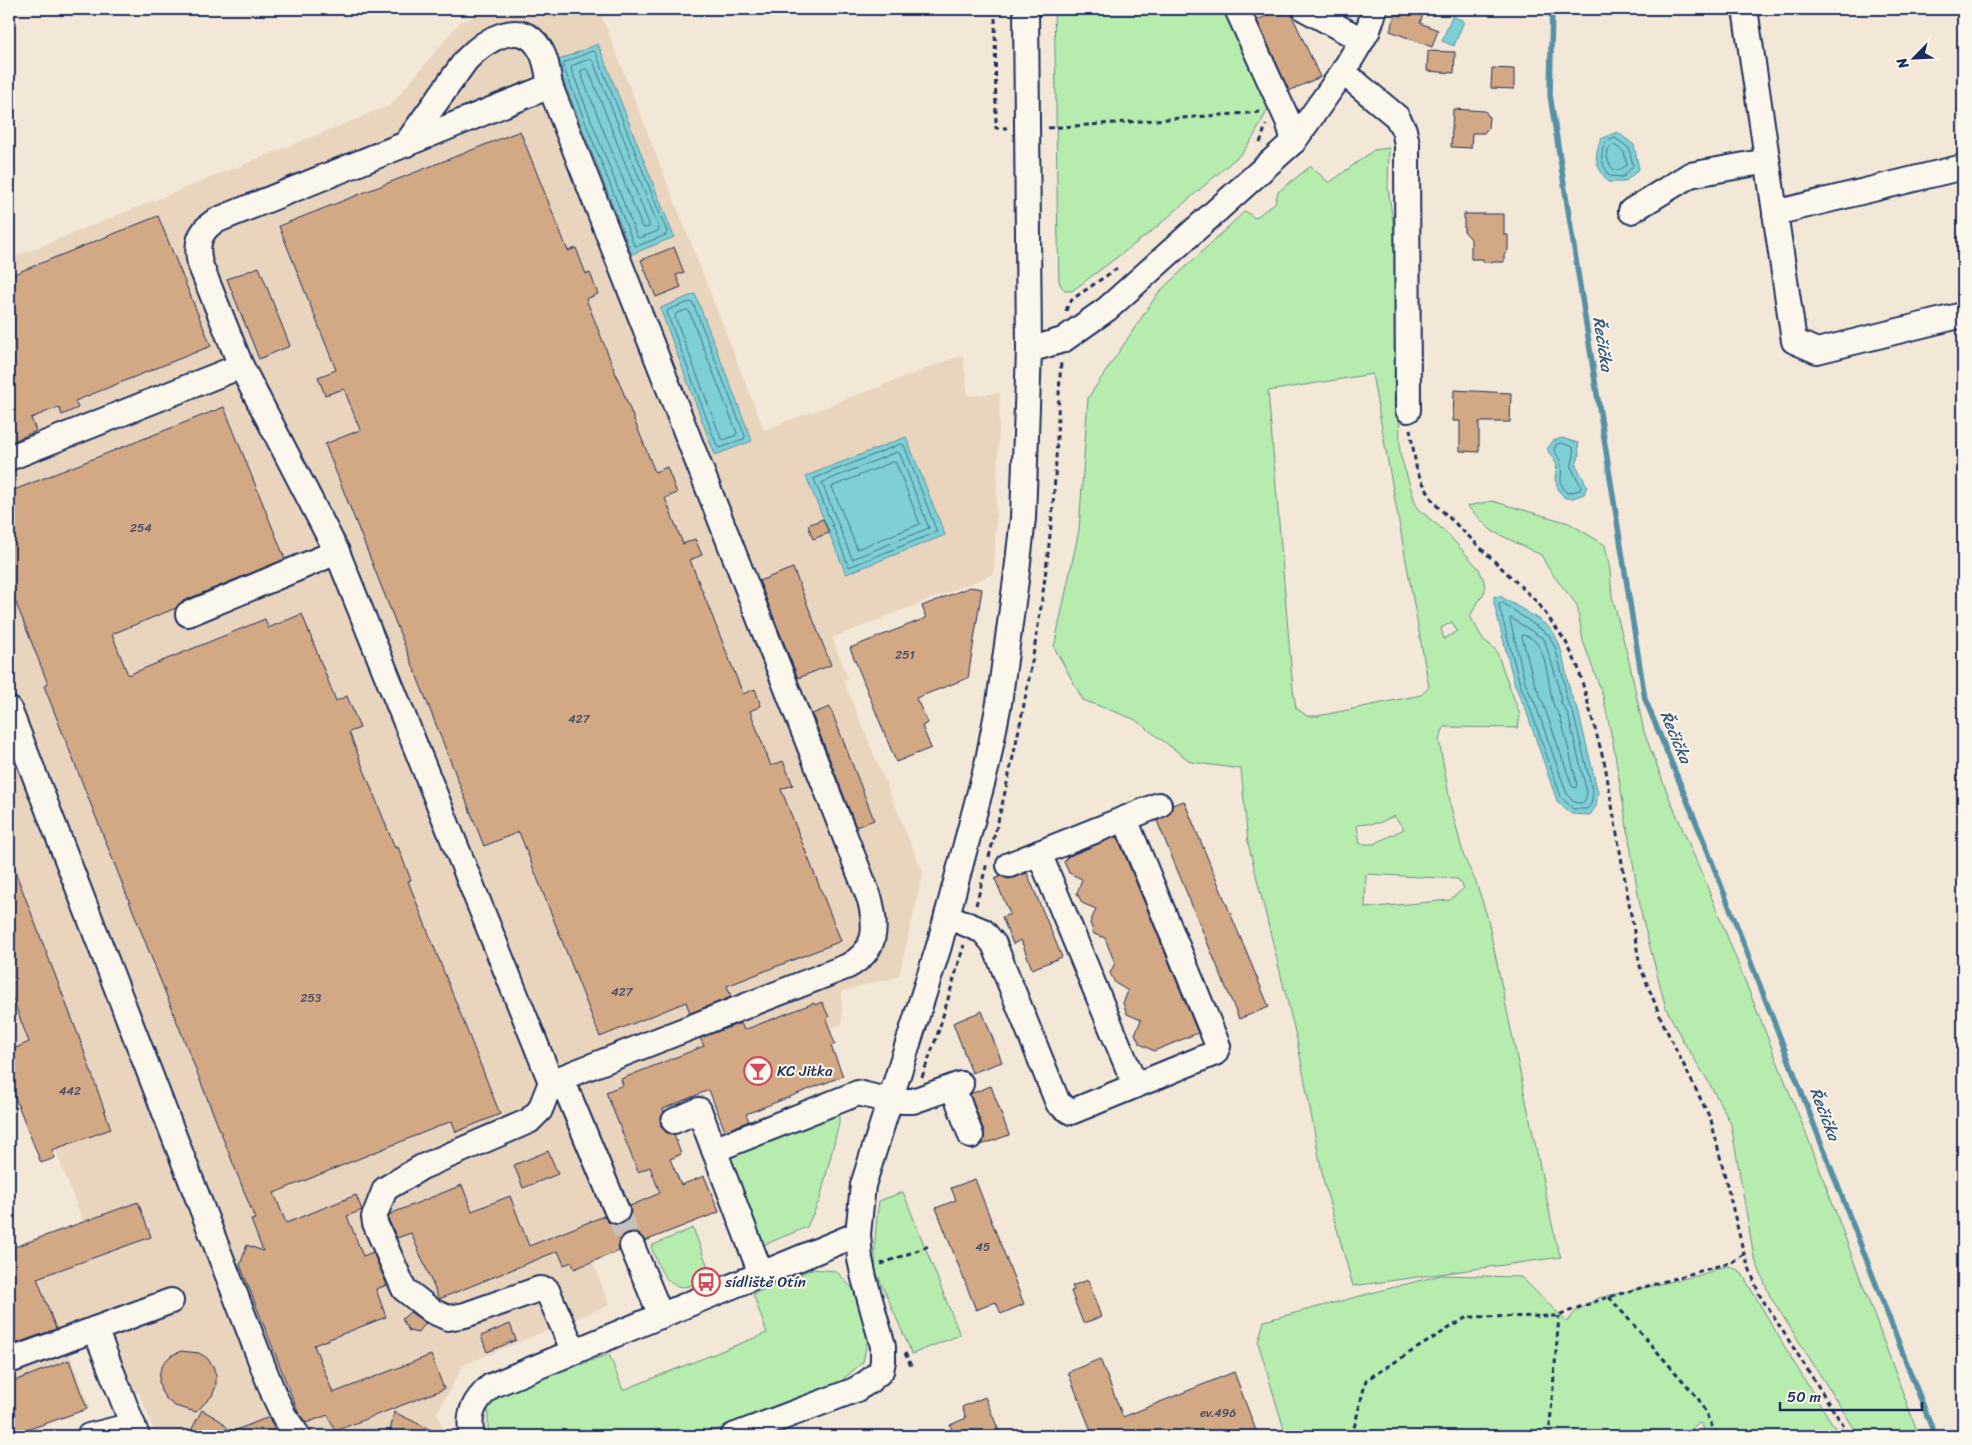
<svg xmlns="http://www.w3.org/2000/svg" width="1972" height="1445" font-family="Sriracha,sans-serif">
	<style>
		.built { fill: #e9d4be }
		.green { fill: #b6ecae; stroke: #688e86; fill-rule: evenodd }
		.water { fill: #7ed0d4; stroke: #5690a5 }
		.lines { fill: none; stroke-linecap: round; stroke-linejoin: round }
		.shore { stroke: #436f8d; stroke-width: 1 }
		.stream { stroke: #5690a5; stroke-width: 5.5 }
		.building { fill: #d3a884; stroke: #1b2f5e }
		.minor-tunnel { stroke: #c8c2bf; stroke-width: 24; stroke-dasharray: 24 12; stroke-linecap: butt }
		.minor-casing { stroke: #1b2f5e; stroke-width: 28 }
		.path { stroke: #1b2f5e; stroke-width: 3; stroke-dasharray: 5 4; stroke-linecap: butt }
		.minor { stroke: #fbf7ec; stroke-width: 24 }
		.labels { text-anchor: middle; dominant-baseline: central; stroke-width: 4; stroke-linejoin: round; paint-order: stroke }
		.number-label { font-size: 12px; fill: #494d68 }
		.poi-label { font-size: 15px; fill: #1b2f5e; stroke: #fbf7ec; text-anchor: start }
		.water-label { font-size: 16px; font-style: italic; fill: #34577c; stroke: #fbf7ec }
	</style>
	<rect width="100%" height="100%" fill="#f3e7d7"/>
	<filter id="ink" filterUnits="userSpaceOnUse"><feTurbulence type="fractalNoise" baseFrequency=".02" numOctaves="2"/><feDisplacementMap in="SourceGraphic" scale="10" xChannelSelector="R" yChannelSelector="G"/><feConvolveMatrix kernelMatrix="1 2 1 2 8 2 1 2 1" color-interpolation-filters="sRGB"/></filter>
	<g filter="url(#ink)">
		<polygon class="built" points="493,9 599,9 764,430 963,355 968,396 1000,393 994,574 832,638 848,678 843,680 923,873 899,976 842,991 842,1024 825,1030 648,1071 681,1157 671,1160 681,1187 707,1177 721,1212 593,1262 609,1305 463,1365 437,1413 446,1436 156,1436 139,1392 122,1397 99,1342 69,1353 90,1408 19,1436 9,1436 9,1248 83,1221 9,1031 9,259 391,105 460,22"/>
		<g class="green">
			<path d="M1054 9H1225L1269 107 1254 136 1243 152 1152 231 1072 291C1064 291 1062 289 1059 281 1056 190 1057 100 1054 9Z"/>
			<path d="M1389 148 1388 188 1394 228 1398 311 1400 454 1417 508 1447 533 1479 569 1484 581 1485 591 1470 616 1483 639 1496 650 1520 715 1518 728 1444 727 1439 740 1451 807 1464 857 1476 882 1487 916 1556 1243 1561 1257 1353 1286 1324 1183 1297 1040 1248 843 1241 769 1191 762 1134 719 1083 700 1054 647 1079 530 1088 398 1158 293 1245 211 1255 218 1275 203 1278 192 1311 166 1329 183 1374 150ZM1372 374 1429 687 1421 695 1318 716H1307L1296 708 1293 690 1268 391ZM1452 622 1457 631 1444 639 1441 628ZM1394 816 1404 829 1374 844H1360L1357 825 1379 823ZM1366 874 1458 879 1464 888 1450 900 1365 908Z"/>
			<polygon points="1492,501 1569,523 1605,545 1610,570 1612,596 1630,665 1644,732 1668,795 1707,886 1811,1146 1919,1436 1859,1436 1770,1296 1754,1257 1731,1124 1707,1079 1683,1041 1666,1008 1642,917 1613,743 1603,696 1583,641 1577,605 1550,571 1541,555 1492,531 1467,506"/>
			<polygon points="839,1112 839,1123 820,1199 807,1227 761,1246 727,1152"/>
			<path d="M903 1192 960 1335 912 1354 876 1271C873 1247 876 1224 879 1201Z"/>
			<path d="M693 1228 711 1275C704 1278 696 1284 689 1286 665 1292 657 1262 651 1246Z"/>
			<polygon points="1726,1266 1730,1266 1741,1272 1796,1366 1840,1436 1706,1436 1702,1424 1698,1423 1693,1428 1695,1436 1286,1436 1258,1342 1264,1321 1441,1275 1521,1277 1567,1322 1576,1311 1598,1298 1700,1275"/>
			<polygon points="812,1269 836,1271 854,1290 869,1333 863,1362 839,1383 701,1436 490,1436 488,1429 488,1406 500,1394 609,1354 623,1390 767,1333 753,1294"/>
		</g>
		<g class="water">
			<polygon points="1452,16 1464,21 1454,46 1442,41"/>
			<polygon points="598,44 674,237 632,254 556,61"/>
			<path d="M1617 132 1634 145 1639 169 1625 182H1608C1596 166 1593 158 1601 139Z"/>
			<polygon points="695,294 752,441 715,455 660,308"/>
			<polygon points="906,437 945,535 846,574 806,476"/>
			<polygon points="1562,438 1578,443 1579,456 1576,465 1587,486 1584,494 1573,498 1565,498 1559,491 1555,479 1557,465 1547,449 1553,441"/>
			<path d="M1494 596 1502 597C1514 605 1547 622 1553 632 1568 655 1564 689 1578 710L1598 793 1596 806 1590 815 1571 814 1557 801 1526 710 1515 686 1494 603Z"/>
		</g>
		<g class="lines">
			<g class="shore">
				<polygon points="593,51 596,53 667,232 666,235 637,246 634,245 563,66 564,63"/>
				<polygon points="590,59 593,61 659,228 658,231 640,238 637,237 571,69 572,66"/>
				<polygon points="586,69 589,71 649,224 649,227 645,228 642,227 581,74 581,71"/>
				<path d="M1615 138 1629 148 1633 166 1623 177 1610 176C1602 165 1599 156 1605 143Z"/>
				<path d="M1614 145 1624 152 1627 165 1620 170H1614C1608 164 1605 156 1609 148Z"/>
				<polygon points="690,302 693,303 745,436 744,439 720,448 717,446 667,313 668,310"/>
				<polygon points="687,310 689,311 737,433 736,435 724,440 721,438 675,317 676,314"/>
				<path d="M1562 443 1573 447 1574 456 1571 467 1581 486 1580 490 1567 493C1557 482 1563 477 1561 465 1561 460 1556 454 1554 450L1556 445Z"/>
				<polygon points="901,444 904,445 937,532 849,567 814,479"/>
				<polygon points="897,452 900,454 929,528 852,559 822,483"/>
				<polygon points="893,462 896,463 920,524 857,549 832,487"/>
				<polygon points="1500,603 1503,603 1549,635 1556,650 1564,681 1567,701 1573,712 1593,793 1591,804 1587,809 1573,809 1561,797 1530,708 1520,684 1499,606"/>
				<polygon points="1511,618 1544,639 1558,683 1561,703 1568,714 1587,793 1584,803 1576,803 1567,794 1536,706 1525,682 1510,620"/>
				<path d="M1523 635C1549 638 1547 688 1554 706 1556 711 1560 715 1561 720 1567 741 1572 763 1577 785L1575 788 1572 786 1543 703 1533 679 1522 637Z"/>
			</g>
			<polyline class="stream" points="1552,9 1550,95 1645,699 1703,839 1935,1436"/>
		</g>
		<g class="building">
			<polygon points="1406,9 1425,9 1420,23 1438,30 1432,47 1390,31 1396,14 1403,16"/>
			<polygon points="1280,10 1282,14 1290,11 1320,77 1289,91 1257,20"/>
			<polygon points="1428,51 1455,52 1454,73 1427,71"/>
			<polygon points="1492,68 1514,69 1514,89 1491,88"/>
			<polygon points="1453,109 1485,111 1489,117 1488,128 1484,133 1472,133 1471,148 1451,147"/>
			<polygon points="520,131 568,251 576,248 586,274 590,273 598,294 586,299 655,472 667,467 677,493 665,498 683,544 695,539 702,555 690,560 743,694 755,689 761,706 750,711 771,766 783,761 793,785 781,789 841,941 727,986 731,997 690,1013 686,1002 600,1037 519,832 484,846 325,444 360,430 344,389 325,395 318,377 336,370 279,226"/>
			<polygon points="1464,214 1504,214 1504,235 1508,235 1508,250 1504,255 1504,262 1483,262 1483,259 1471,259 1471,239 1464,231"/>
			<polygon points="158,216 211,346 75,401 78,408 62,415 59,407 31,418 36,431 9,443 9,276"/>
			<polygon points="674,247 684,273 676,275 681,287 656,297 641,260"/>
			<polygon points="259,267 290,346 259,359 227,279"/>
			<polygon points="1454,390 1511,393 1510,422 1479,422 1479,452 1460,451 1460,421 1453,421"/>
			<polygon points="224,407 285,559 183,601 176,608 112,634 128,675 265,619 268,628 302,614 336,701 347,696 360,728 349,732 395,848 398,847 411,880 408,881 500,1114 456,1132 452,1121 274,1193 286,1223 356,1195 362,1210 347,1216 363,1256 373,1252 387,1285 376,1289 386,1317 314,1345 333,1393 431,1355 444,1389 335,1431 328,1415 306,1423 298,1412 240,1265 247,1245 263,1251 251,1220 255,1219 44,686 48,684 9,585 9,492"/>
			<polygon points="823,519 829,533 813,539 808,525"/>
			<polygon points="793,568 831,665 798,678 759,581"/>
			<polygon points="970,587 982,589 968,678 916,698 928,723 922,726 931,748 896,762 850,648 926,618 922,606"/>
			<polygon points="830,707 874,820 856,827 812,714"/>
			<polygon points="1184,801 1269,1007 1239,1019 1157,821 1169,814 1172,805"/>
			<polygon points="1117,836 1198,1033 1154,1051 1140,1044 1135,1034 1141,1020 1127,1014 1123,1003 1128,991 1115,983 1110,973 1115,963 1108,946 1105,938 1094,934 1090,923 1096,909 1082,903 1077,893 1082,879 1069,873 1064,862 1067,857"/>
			<polygon points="10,858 79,1037 111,1129 52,1150 55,1158 41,1163 9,1082 9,1051 29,1042 9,989"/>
			<polygon points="1027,873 1062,957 1032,969 1021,940 1013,944 1002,917 1010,914 995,879 1001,876 1008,879 1014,878"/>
			<polygon points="822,1002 829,1017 826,1019 835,1044 831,1046 843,1076 746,1114 749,1121 725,1131 709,1090 663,1109 664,1112 660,1120 661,1126 666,1132 674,1135 681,1154 670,1159 681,1185 704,1176 719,1212 645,1241 640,1235 633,1232 627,1233 621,1238 618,1245 619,1251 574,1269 572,1262 564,1265 558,1251 439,1299 411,1233 397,1238 388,1219 390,1214 462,1185 472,1211 510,1196 529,1246 604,1216 608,1222 615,1225 623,1223 628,1220 631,1213 630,1206 660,1193 650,1167 638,1172 606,1092 623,1085 621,1079 704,1046 700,1038 741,1023 744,1030 814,1003 815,1005"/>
			<polygon points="982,1011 1002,1062 972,1073 953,1023"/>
			<polygon points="991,1086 1009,1135 981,1145 984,1139 984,1131 970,1094"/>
			<polygon points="548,1151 558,1174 523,1188 514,1165"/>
			<polygon points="975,1179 1024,1304 1001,1314 996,1302 976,1310 936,1208 956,1200 951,1188"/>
			<polygon points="138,1202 151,1237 37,1278 56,1329 9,1346 9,1249"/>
			<polygon points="1088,1280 1101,1317 1083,1323 1071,1291 1074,1290 1072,1286"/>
			<polygon points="410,1312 426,1323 418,1333 409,1331 402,1319"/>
			<polygon points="510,1324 516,1340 487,1352 481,1336"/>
			<polygon points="181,1351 199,1353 207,1358 213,1366 216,1376 216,1386 212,1396 196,1412 175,1406 167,1400 161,1391 159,1382 160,1371 164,1362 172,1355"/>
			<polygon points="1100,1359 1123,1417 1234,1372 1258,1436 1093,1436 1068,1372"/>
			<polygon points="69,1360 87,1409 9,1436 9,1383"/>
			<polygon points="985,1397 1001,1436 955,1436 950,1425 966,1418 962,1407"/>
			<polygon points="202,1410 221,1421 231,1432 269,1417 277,1436 188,1436"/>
			<polygon points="394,1412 444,1436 389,1436"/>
		</g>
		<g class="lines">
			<polyline class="minor-tunnel" points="617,1211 632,1246"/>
			<defs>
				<g id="minor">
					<polyline points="1237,9 1288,121 1294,141"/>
					<polyline points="1305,9 1362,40"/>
					<polyline points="1745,9 1794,341 1817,351 1963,315"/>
					<polyline points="1343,72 1397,117 1404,130 1407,144 1408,410"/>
					<path d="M406 144 466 60C484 41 521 16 540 49 547 60 548 74 550 86"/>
					<polyline points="1631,211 1690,175 1767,161"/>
					<polyline points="1775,213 1963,167"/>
					<polyline points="1029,350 1063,340 1107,309 1294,141 1343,72 1368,30 1375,9"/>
					<polyline points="9,458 241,366"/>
					<polyline points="188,614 337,552"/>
					<polyline points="9,709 274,1395 284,1416 298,1436"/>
					<polyline points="1039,853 1135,1085"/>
					<polyline points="1009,865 1159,805"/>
					<polyline points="947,916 983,931 994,944 1058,1103 1071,1112 1215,1053 1218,1046 1125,819"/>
					<path d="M551 1082 848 966C877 950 877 929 870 900L550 86 215 221C198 232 196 246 200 264L241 366 337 552 551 1082 540 1110 529 1121 422 1167 385 1189 374 1217 375 1223 404 1289 432 1311 448 1318 465 1315 539 1289 547 1290 574 1352"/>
					<polyline points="953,1087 971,1136"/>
					<polyline points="569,1096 617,1211"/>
					<polyline points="891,1097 902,1101 913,1101 961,1084"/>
					<polyline points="674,1121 699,1110 761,1274"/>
					<polyline points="714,1150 858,1093 890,1101"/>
					<polyline points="632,1246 661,1316"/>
					<polyline points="95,1329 137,1436"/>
					<polyline points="9,1361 171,1301"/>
					<polyline points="89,1436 133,1425"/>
					<path d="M472 1436C467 1414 474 1401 491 1386L858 1234"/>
					<polyline points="733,1436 855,1390 868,1382 881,1371 883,1361 883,1346 864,1278 860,1259 858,1234 863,1185 939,946 987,765 999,703 1016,580 1023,518 1029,350 1026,9"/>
				</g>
			</defs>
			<use href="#minor" class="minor-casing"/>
			<g class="path">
				<polyline points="995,9 996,128 1007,128"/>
				<polyline points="1048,128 1261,112"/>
				<polyline points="1260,143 1266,125"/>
				<polyline points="1066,311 1069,303 1074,298 1119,267"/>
				<polyline points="1410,429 1417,472 1434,503 1538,603 1566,642 1578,667 1605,765 1640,966 1662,1021 1711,1120 1744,1254 1759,1294 1850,1436"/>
				<path d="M989 857C1017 748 1040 637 1051 525 1057 471 1057 416 1061 362"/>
				<polyline points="976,905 987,863"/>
				<polyline points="922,1077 937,1036 964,945"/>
				<polyline points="881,1264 929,1246"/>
				<polyline points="1609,1297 1698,1398 1717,1436"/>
				<polyline points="905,1353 911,1366"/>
				<polyline points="1352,1436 1366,1380 1467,1317 1559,1316 1574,1309 1609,1297 1732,1262 1744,1254"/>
				<polyline points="1549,1436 1559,1316"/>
			</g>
			<use href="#minor" class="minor"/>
		</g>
	</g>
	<defs>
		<symbol id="bar-ring" viewBox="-11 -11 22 22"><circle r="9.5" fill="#fbf7ec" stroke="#d1495b" stroke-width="1.5"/><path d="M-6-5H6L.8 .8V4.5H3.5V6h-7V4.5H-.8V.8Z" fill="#d1495b"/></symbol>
		<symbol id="bus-ring" viewBox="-11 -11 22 22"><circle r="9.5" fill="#fbf7ec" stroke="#d1495b" stroke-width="1.5"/><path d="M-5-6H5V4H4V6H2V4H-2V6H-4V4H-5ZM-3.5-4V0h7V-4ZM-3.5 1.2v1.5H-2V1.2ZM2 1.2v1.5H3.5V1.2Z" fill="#d1495b"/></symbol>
	</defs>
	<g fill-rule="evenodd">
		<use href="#bar-ring" x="742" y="1055" width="32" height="32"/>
		<use href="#bus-ring" x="690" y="1266" width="32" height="32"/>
	</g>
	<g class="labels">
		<g class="number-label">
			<text x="141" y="528">254</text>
			<text x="905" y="655">251</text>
			<text x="579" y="719">427</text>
			<text x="622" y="992">427</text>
			<text x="311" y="998">253</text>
			<text x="70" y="1091">442</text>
			<text x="983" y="1247">45</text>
			<text x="1218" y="1413">ev.496</text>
		</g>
		<g class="poi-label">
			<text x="777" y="1071">KC Jitka</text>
			<text x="725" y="1282">sídliště Otín</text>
		</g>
		<g class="water-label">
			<text transform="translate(1603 344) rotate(81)">Řečička</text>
			<text transform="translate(1676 737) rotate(67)">Řečička</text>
			<text transform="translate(1825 1114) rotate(69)">Řečička</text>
		</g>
	</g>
	<rect width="1972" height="1445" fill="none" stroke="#fbf7ec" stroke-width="30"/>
	<rect x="15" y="15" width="1942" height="1415" fill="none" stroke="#1b2f5e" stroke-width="2" filter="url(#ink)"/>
	<g transform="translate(1914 58) rotate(246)" stroke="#fbf7ec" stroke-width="4" paint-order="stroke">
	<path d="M0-4L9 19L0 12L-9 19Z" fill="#1b2f5e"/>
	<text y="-8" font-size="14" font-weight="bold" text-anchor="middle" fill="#1b2f5e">N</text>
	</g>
	<path d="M1780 1402v8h142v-8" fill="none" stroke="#1b2f5e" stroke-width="2.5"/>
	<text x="1787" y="1402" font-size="15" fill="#1b2f5e" stroke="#fbf7ec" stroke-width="4" paint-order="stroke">50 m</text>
</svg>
